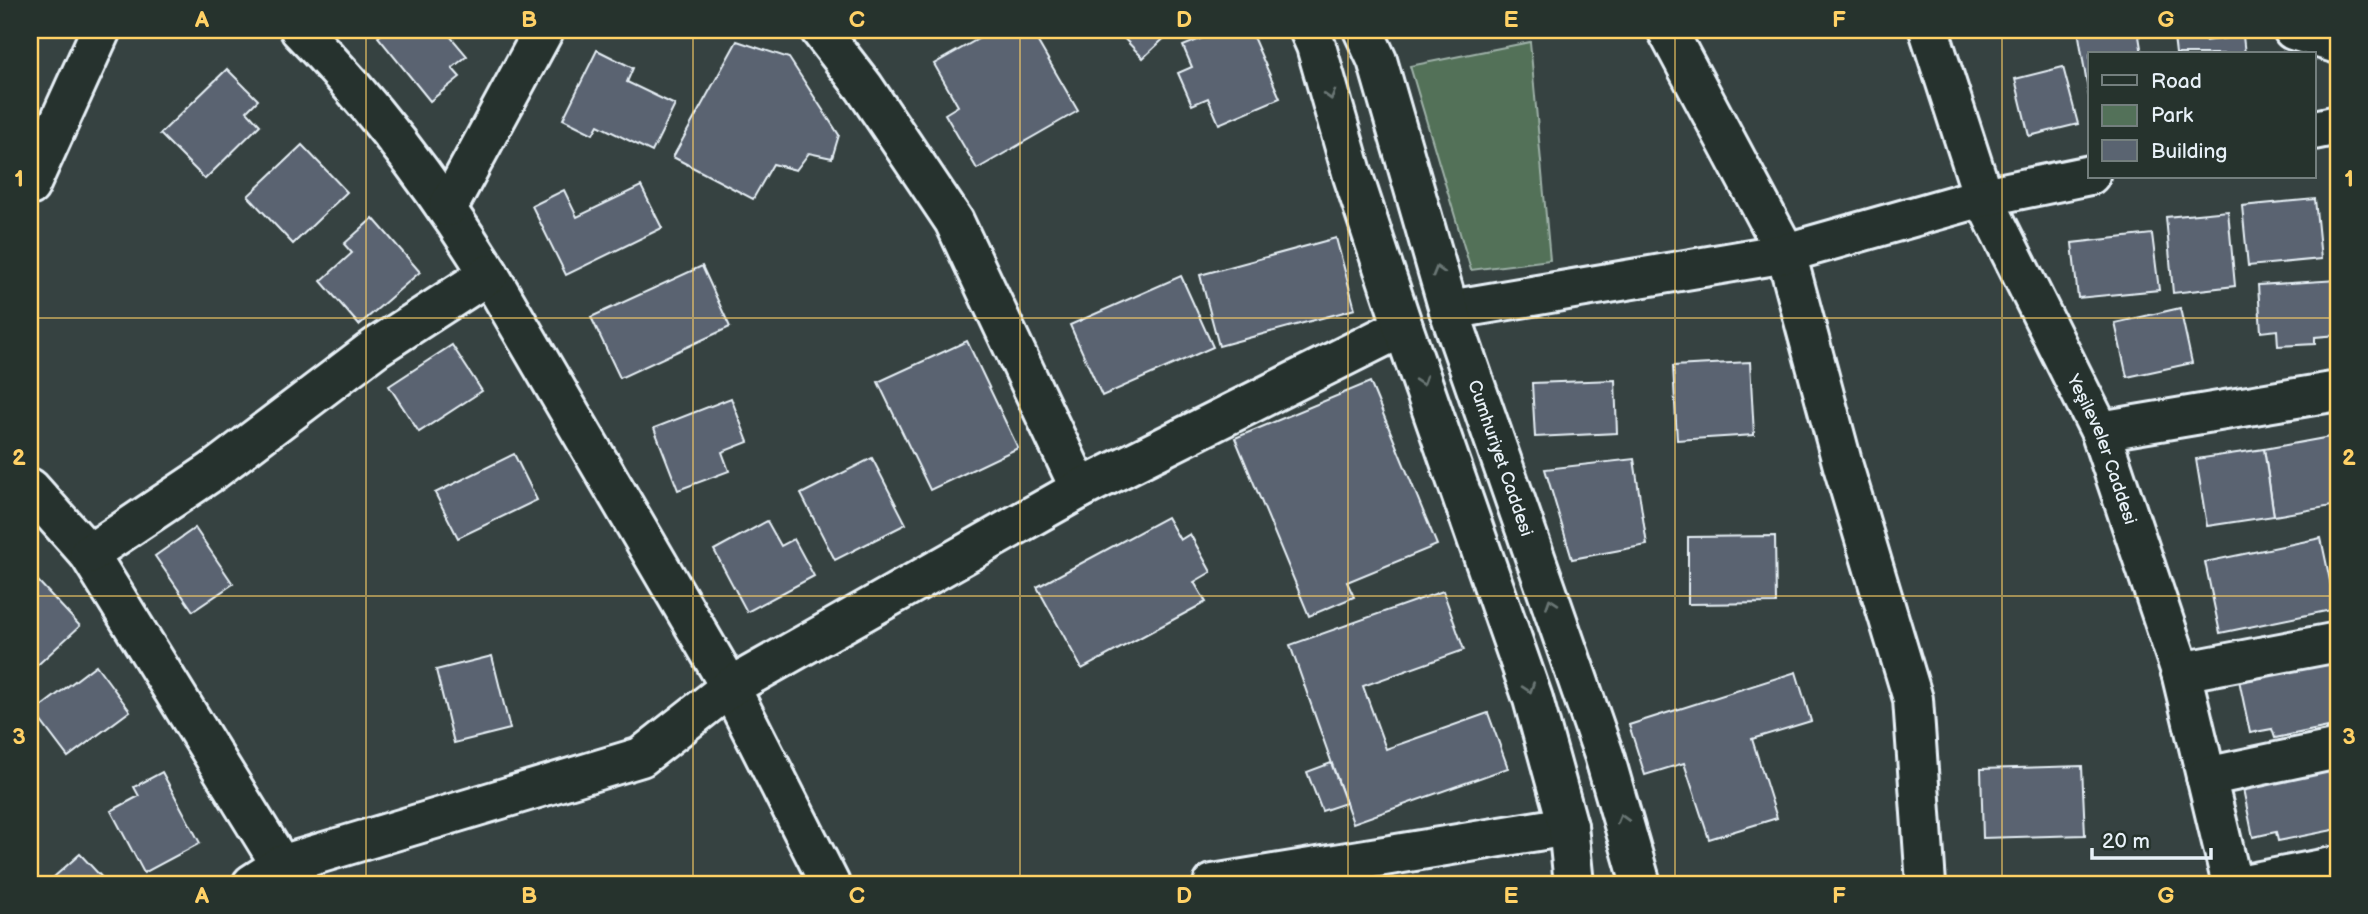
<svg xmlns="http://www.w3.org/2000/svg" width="2368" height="914" font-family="'Balsamiq Sans',sans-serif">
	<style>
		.green { fill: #537159; stroke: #9eb1a8; stroke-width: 2 }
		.building { fill: #5a6471; stroke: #e8f1f8; stroke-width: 2 }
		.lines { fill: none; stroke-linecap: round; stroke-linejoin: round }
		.minor-casing { stroke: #e8f1f8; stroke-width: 44 }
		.major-casing { stroke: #e8f1f8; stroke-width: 44 }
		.minor { stroke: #26332d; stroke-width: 38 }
		.major { stroke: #26332d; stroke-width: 38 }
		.oneway { stroke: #6a7674 }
		.grid { fill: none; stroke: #ffd166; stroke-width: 2; stroke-opacity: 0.55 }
		.labels { text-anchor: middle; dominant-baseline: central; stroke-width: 5; stroke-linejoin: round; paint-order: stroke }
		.street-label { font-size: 18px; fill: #e8f1f8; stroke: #26332d }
		.neatline { fill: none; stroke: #ffd166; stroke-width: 2.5 }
		.grid-label { font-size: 23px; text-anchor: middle; font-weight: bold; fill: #ffd166 }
	</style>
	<rect width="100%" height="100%" fill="#364241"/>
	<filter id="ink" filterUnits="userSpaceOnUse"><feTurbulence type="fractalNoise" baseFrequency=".0143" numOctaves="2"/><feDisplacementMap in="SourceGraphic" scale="14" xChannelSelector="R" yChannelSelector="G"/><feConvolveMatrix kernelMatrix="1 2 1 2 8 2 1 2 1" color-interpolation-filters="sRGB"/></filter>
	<g filter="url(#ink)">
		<polygon class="green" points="1530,42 1550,260 1471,270 1410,66"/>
		<g class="building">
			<polygon points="387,30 445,30 467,56 452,68 460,77 430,101 378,37"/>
			<polygon points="994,30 1031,30 1078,111 977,169 945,114 958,106 934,64"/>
			<polygon points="1116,30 1173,30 1143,58"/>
			<polygon points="1222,30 1250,30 1280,98 1219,124 1208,98 1192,105 1178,73 1192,67 1183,46"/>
			<polygon points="2078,30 2138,30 2142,54 2090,54 2090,103"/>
			<polygon points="2204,33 2205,41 2243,36 2245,54 2260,52 2261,54 2176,54 2174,37"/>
			<polygon points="737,41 789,58 839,135 832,158 809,153 796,170 773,164 753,199 673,157"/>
			<polygon points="597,50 633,68 627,82 675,105 652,152 598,125 593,134 563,119"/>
			<polygon points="2063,67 2078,124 2029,136 2015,79"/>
			<polygon points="227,69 258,100 247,111 260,125 205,179 160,134"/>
			<polygon points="302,145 347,192 293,244 248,196"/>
			<polygon points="641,186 662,228 566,275 532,206 564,190 577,217"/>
			<polygon points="2315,199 2321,259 2248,266 2242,206"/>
			<polygon points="2228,211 2235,286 2173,293 2166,217"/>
			<polygon points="373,218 420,272 359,325 321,281 352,253 344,244"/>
			<polygon points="2152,234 2159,290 2078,298 2072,243"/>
			<polygon points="1336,238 1355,309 1219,346 1200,275"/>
			<polygon points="702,266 730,327 620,378 591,317"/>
			<polygon points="1181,276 1213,347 1102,396 1070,325"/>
			<polygon points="2338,280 2338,335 2315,337 2315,344 2278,346 2277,330 2261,332 2258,285"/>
			<polygon points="2180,308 2192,363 2127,377 2115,323"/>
			<polygon points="967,341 1018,448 930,490 878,382"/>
			<polygon points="452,345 482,391 419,432 389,386"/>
			<polygon points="1750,362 1754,435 1677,440 1673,366"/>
			<polygon points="1615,380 1617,433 1535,437 1532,383"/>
			<polygon points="1370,382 1437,545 1347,582 1354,597 1309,616 1235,438"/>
			<polygon points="731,398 748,442 722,452 729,471 678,490 654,428"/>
			<polygon points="2330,437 2338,482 2338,505 2274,516 2264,449"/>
			<polygon points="2264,449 2274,516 2207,526 2196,459"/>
			<polygon points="514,454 537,500 458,538 435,493"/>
			<polygon points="872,458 906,524 835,560 801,494"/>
			<polygon points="1634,459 1647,545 1572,559 1545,469"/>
			<polygon points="1167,517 1180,540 1190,534 1211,572 1194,582 1206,602 1082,669 1037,587"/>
			<polygon points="767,521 781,546 794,539 814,576 747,612 714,550"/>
			<polygon points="195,528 233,584 193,611 155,556"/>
			<polygon points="1775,536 1776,603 1688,604 1688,537"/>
			<polygon points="2321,538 2336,609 2220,633 2205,562"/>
			<polygon points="38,581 80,626 30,672 30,588"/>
			<polygon points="1443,591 1464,650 1363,686 1386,749 1488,713 1508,768 1353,823 1290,645"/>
			<polygon points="492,656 510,729 454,743 436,670"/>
			<polygon points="2338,660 2338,725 2275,738 2272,729 2250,733 2239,680"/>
			<polygon points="96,665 130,711 68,757 34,712"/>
			<polygon points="1796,672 1811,721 1752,739 1777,818 1709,839 1684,763 1645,775 1629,725"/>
			<polygon points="1331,763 1346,803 1322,811 1307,772"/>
			<polygon points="2338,765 2338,829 2278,841 2276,832 2253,837 2242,784"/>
			<polygon points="2082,766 2085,835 1983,838 1981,769"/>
			<polygon points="162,772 200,843 144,873 111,811 139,796 134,787"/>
			<polygon points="80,854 108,884 46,884"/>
		</g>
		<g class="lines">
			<defs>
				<g id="minor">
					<path d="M300 30C372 103 435 187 489 274L730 687 830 884"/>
					<polyline points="820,30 864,87 954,221 1080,489"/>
					<polyline points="1667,30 1786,253 1843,466 1913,699 1926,884"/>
					<path id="s1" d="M1929 30 1983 197 2100 431 2181 672 2232 884"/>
					<polyline points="2293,30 2338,44"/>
					<polyline points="2314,130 2338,125"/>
					<polyline points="30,186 101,30"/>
					<polyline points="448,207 544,30"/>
					<polyline points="1449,310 1786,253 1983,197 2090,175"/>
					<polyline points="2100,431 2338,391"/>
					<polyline points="30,488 89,554 281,865"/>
					<polyline points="89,554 213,471 375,348 489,274"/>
					<polyline points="2181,672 2338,642"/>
					<polyline points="2206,777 2338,749"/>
					<polyline points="252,884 281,865 641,757 730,687 1080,489 1403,327"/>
					<polyline points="1213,884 1568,826"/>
					<polyline points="2244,884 2338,866"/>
				</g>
				<g id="major">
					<polyline points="1309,30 1316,46 1353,176 1403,327 1533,699 1568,826 1574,884"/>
					<path id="s2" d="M1363 30 1377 60 1449 310 1604 755 1641 884"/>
				</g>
			</defs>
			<use href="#minor" class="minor-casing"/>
			<use href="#major" class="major-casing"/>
			<use href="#minor" class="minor"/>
			<use href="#major" class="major"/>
		</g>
		<defs><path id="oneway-chevron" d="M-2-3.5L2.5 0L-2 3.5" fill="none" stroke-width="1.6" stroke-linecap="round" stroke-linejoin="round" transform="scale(1.75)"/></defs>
		<g class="oneway">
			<use href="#oneway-chevron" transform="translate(1330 95) rotate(74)"/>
			<use href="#oneway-chevron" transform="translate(1438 271) rotate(-106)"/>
			<use href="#oneway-chevron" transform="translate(1422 381) rotate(71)"/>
			<use href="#oneway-chevron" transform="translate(1551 603) rotate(-109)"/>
			<use href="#oneway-chevron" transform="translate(1529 688) rotate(71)"/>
			<use href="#oneway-chevron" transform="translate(1622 819) rotate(-106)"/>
		</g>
	</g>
	<path class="grid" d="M366 30V884M693 30V884M1020 30V884M1348 30V884M1675 30V884M2002 30V884M30 318H2338M30 596H2338"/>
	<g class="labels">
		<g class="street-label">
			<text stroke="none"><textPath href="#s1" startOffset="455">Yeşileveler Caddesi</textPath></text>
			<text stroke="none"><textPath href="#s2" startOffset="450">Cumhuriyet Caddesi</textPath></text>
		</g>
	</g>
	<rect width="2368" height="914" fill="none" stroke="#26332d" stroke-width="77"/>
	<rect x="2088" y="52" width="228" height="126" fill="#26332d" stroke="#747f7e" stroke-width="2"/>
	<rect x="2102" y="75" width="35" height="10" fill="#26332d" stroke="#747f7e" stroke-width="2"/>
	<text x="2151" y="88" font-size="21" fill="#e8f1f8">Road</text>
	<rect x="2102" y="105" width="35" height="21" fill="#537159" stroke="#747f7e" stroke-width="2"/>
	<text x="2151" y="122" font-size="21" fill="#e8f1f8">Park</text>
	<rect x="2102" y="140" width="35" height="21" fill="#5a6471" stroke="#747f7e" stroke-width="2"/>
	<text x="2151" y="158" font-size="21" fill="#e8f1f8">Building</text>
	<path d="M2092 848v10h119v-10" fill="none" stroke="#e8f1f8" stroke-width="3.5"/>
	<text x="2102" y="848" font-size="21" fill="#e8f1f8" stroke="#26332d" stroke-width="5" paint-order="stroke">20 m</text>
	<rect x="38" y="38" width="2292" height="838" class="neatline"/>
	<g class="grid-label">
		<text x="202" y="27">A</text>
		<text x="529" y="27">B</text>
		<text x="857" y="27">C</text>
		<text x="1184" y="27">D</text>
		<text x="1511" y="27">E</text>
		<text x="1839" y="27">F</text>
		<text x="2166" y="27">G</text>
		<text x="19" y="186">1</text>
		<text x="2349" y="186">1</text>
		<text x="19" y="465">2</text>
		<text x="2349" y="465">2</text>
		<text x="19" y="744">3</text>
		<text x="2349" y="744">3</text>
		<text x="202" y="903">A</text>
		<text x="529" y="903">B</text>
		<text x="857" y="903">C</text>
		<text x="1184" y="903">D</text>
		<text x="1511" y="903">E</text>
		<text x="1839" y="903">F</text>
		<text x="2166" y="903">G</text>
	</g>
</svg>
